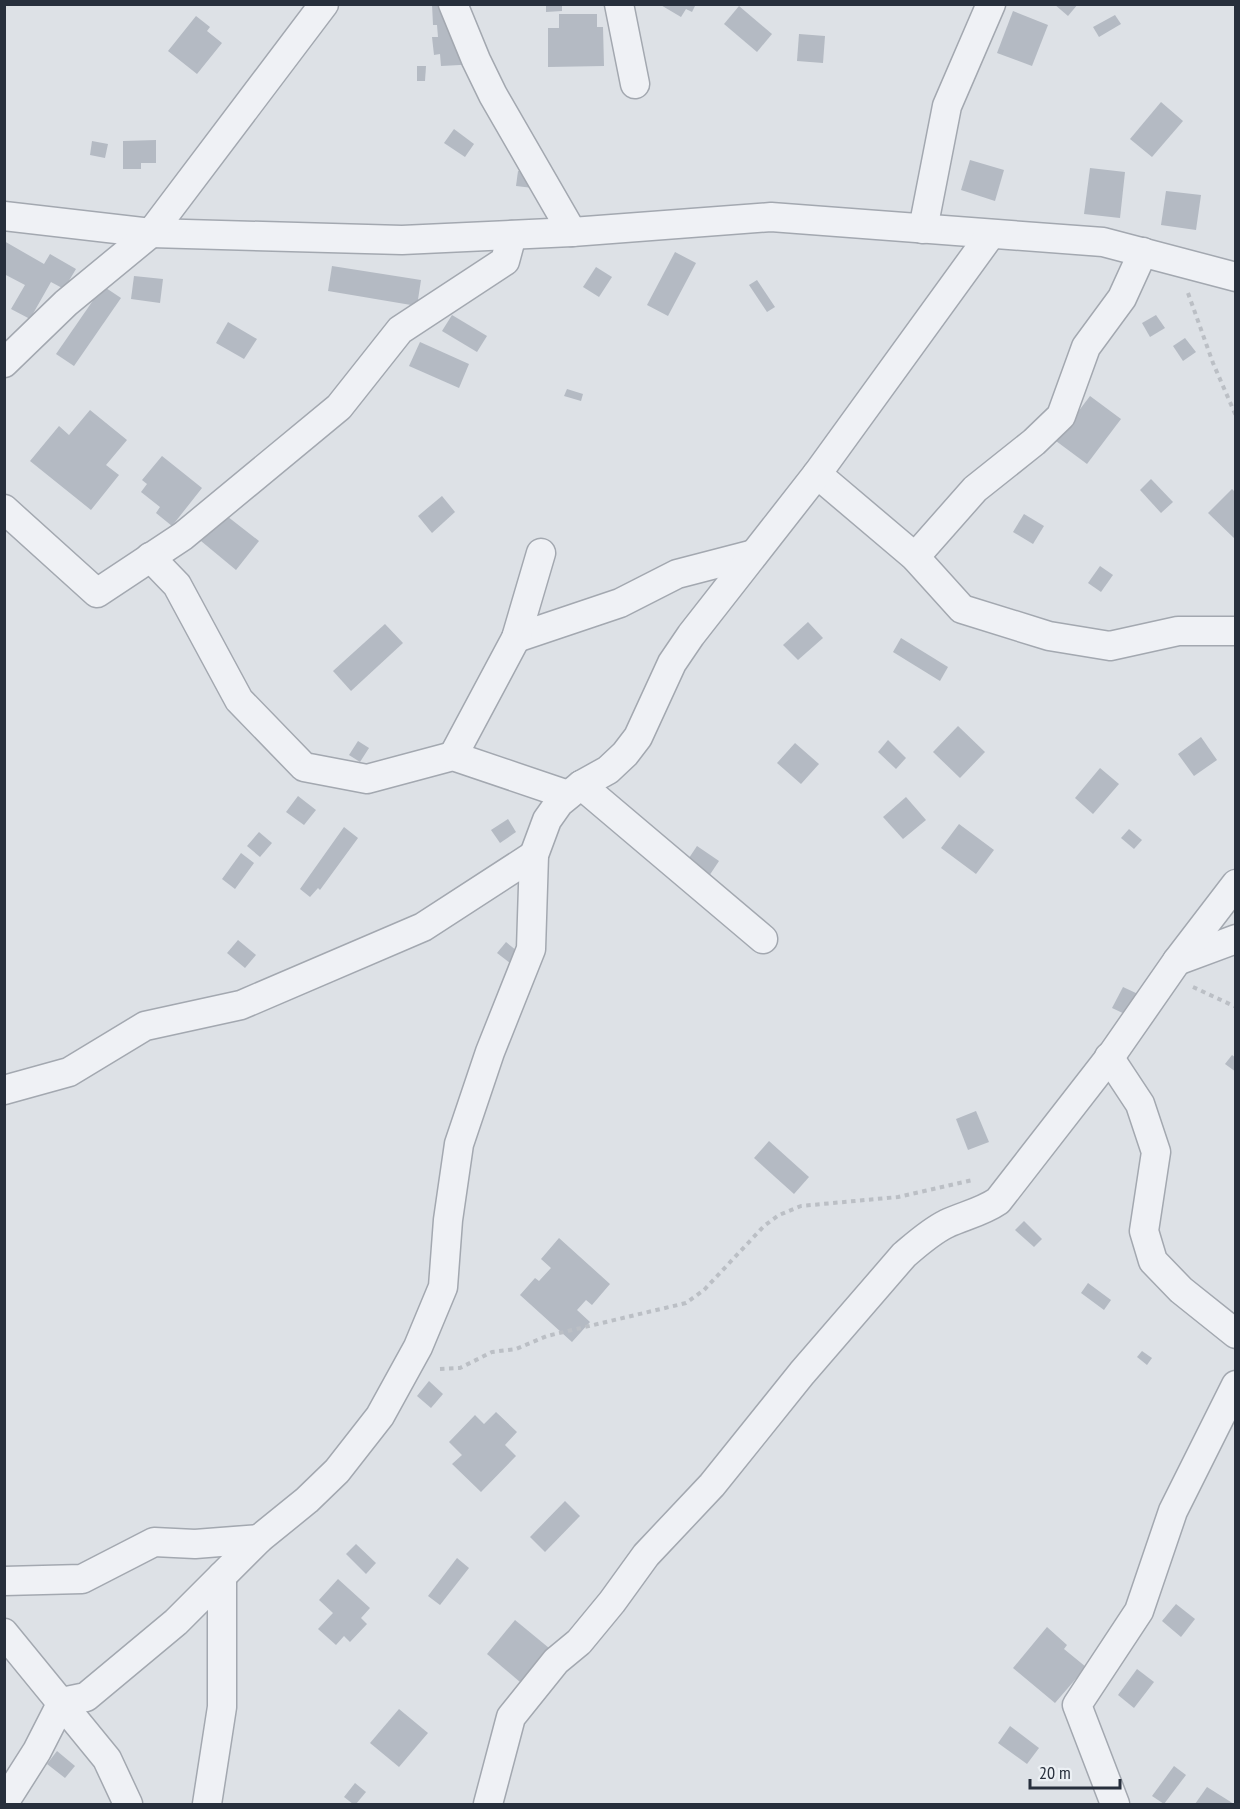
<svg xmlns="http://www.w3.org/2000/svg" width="1240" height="1809" font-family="'PT Sans Narrow',sans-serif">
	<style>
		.building { fill: #b4bac3 }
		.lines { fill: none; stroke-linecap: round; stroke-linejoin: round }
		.street-casing { stroke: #a3a8b0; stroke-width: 31 }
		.path { stroke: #bbbfc5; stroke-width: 4; stroke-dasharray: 4.5 4.5; stroke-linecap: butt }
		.street { stroke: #eff1f5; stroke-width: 28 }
	</style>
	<rect width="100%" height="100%" fill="#dde1e6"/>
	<g class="building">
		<polygon points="432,4 470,4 471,22 479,64 441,66 440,54 434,55 432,37 438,37 437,25 433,25"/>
		<polygon points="546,4 562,4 562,11 546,12"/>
		<polygon points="659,4 696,4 692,12 686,9 681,17"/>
		<polygon points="1054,4 1078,4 1068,16"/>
		<polygon points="739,6 772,34 757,52 724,24"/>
		<polygon points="1013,11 1048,25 1032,66 997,53"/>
		<polygon points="559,14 597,14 597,27 603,27 604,66 548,67 548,28 559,28"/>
		<polygon points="1115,15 1121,24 1099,37 1093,27"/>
		<polygon points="196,16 210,27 207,31 222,43 197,74 168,51"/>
		<polygon points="799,34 825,36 823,63 797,61"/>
		<polygon points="417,66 426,66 425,81 417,81"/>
		<polygon points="1161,102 1183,121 1152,157 1130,139"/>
		<polygon points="454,129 474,144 465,157 444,143"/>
		<polygon points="156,140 156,163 141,163 141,169 123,169 123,141"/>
		<polygon points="92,141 108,144 105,158 90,155"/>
		<polygon points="970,160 1004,170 995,201 961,190"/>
		<polygon points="1090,168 1125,172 1120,218 1084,214"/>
		<polygon points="518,171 535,173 533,188 516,186"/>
		<polygon points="1166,191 1201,195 1196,230 1161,225"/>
		<polygon points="4,241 44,264 50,254 76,269 64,289 51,282 30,319 11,309 25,285 4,274"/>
		<polygon points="675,252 696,263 668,316 647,305"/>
		<polygon points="332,266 421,280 417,306 328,291"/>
		<polygon points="596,267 612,277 599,297 583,287"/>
		<polygon points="134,276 163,279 160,303 131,299"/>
		<polygon points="757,280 775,307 767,312 749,285"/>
		<polygon points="103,286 121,298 74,366 56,354"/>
		<polygon points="452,315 487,336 477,352 442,331"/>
		<polygon points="1156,315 1165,328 1150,337 1142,323"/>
		<polygon points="228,322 257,339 244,359 216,343"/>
		<polygon points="1185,338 1196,352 1183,361 1173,346"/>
		<polygon points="420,342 469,364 459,388 409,366"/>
		<polygon points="567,389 583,394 581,401 564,396"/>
		<polygon points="1090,396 1121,419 1087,464 1056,441"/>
		<polygon points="90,410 127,440 106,465 119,475 91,510 30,461 59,426 69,435"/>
		<polygon points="162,456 202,488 172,526 156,513 160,507 141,492 147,484 142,480"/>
		<polygon points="1151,479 1173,502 1161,513 1140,490"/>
		<polygon points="1232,489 1236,493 1236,540 1208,513"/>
		<polygon points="442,496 455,512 432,533 418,516"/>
		<polygon points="223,513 259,541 236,570 201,541"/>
		<polygon points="1024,514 1044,526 1033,544 1013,532"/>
		<polygon points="1100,566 1113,575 1101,592 1088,583"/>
		<polygon points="808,622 823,638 798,660 783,645"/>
		<polygon points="385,624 403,643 351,691 333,671"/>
		<polygon points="901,638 948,667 940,681 893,652"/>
		<polygon points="958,726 985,752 960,778 933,752"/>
		<polygon points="1201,737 1217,760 1194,776 1178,754"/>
		<polygon points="888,740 906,758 896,769 878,752"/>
		<polygon points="358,741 369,748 360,762 349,755"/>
		<polygon points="795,743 819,764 801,784 777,763"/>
		<polygon points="1100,768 1119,784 1093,814 1075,798"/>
		<polygon points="298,796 316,810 304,825 286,812"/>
		<polygon points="906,797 926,820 903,839 883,817"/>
		<polygon points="508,819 516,832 500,843 491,830"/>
		<polygon points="959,824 994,850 976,874 941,848"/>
		<polygon points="344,827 358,838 320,890 318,888 310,897 300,889"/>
		<polygon points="1129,829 1142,840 1134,849 1121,838"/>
		<polygon points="259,832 272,843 260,857 247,846"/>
		<polygon points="697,846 719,861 707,879 685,864"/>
		<polygon points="241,853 254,863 235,889 222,879"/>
		<polygon points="238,940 256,955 245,968 227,953"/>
		<polygon points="506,942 522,955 514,966 497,953"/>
		<polygon points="1123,987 1138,994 1127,1015 1112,1008"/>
		<polygon points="1232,1055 1236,1058 1236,1072 1225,1064"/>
		<polygon points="976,1111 989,1142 968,1150 956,1119"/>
		<polygon points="769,1141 809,1177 794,1194 754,1158"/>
		<polygon points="1024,1221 1042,1239 1034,1247 1015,1230"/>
		<polygon points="559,1238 610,1284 592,1305 586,1300 577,1310 590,1322 572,1342 520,1295 535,1278 539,1281 551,1268 541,1259"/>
		<polygon points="1088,1283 1111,1300 1104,1310 1081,1293"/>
		<polygon points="1142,1351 1152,1358 1147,1365 1137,1357"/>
		<polygon points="429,1381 443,1394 431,1408 417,1396"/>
		<polygon points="496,1412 517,1432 505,1445 516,1456 481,1492 452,1464 462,1455 449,1442 475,1415 484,1424"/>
		<polygon points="565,1501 580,1516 545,1552 530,1537"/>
		<polygon points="356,1544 376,1563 366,1574 346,1554"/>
		<polygon points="457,1558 469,1568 440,1605 428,1596"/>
		<polygon points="338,1579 370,1608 361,1618 367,1624 350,1642 344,1636 336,1645 318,1629 333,1613 319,1600"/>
		<polygon points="1176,1604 1195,1619 1181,1637 1162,1621"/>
		<polygon points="515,1620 549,1648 520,1682 487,1654"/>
		<polygon points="1047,1627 1067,1645 1064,1649 1086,1667 1055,1703 1013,1668"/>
		<polygon points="1137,1669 1154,1682 1134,1708 1118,1695"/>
		<polygon points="399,1709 428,1733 399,1767 370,1743"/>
		<polygon points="1010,1726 1039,1748 1027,1764 998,1743"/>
		<polygon points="57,1751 75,1766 65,1778 47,1764"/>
		<polygon points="1174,1766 1186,1775 1164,1804 1152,1796"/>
		<polygon points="355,1783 366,1792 356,1804 353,1804 344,1797"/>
		<polygon points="1207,1787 1234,1804 1195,1804"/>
	</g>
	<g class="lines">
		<defs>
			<g id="street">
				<polyline points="453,4 476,60 493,95 572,232"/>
				<polyline points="619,4 635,84"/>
				<polyline points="4,216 151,233 402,240 572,232 771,217 1103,242 1236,277"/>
				<polyline points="923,229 947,106 991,4"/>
				<polyline points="4,363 66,303 151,233 324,4"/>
				<polyline points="817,474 915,557 962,609 1049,636 1110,646 1178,631 1236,631"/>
				<polyline points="4,509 97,593 183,536 339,407 400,330 505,261 512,235"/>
				<polyline points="150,557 177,585 239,700 304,767 367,779 453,756 568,795"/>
				<polyline points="915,557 975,489 1034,442 1061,416 1086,347 1122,298 1143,252"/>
				<polyline points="516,638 620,603 677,574 754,554"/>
				<polyline points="453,756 516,638 541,553"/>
				<polyline points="581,785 763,939"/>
				<polyline points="1177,961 1236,939"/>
				<polyline points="1109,1057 1140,1104 1156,1152 1144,1231 1153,1261 1181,1290 1236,1334"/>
				<polyline points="4,1090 69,1072 145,1026 241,1005 423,927 534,855"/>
				<polyline points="4,1581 82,1579 154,1542 195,1544 259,1539"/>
				<polyline points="4,1633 107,1759 128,1804"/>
				<polyline points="4,1803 37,1751 62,1702 86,1697 176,1622 259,1539 307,1500 337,1471 380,1416 418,1347 443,1287 448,1220 459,1144 490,1052 531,949 534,855 547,820 559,803 581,785 608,770 625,754 638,737 672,663 691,635 817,474 991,234"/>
				<polyline points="207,1804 222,1707 222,1576"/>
				<path d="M488 1804 511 1717 556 1661 579 1642 612 1602 646 1555 712 1485 802 1373 904 1255C917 1244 930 1232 946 1224 963 1216 982 1212 998 1201L1113 1053 1177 961 1236 884"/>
				<polyline points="1115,1804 1077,1705 1139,1611 1173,1511 1236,1385"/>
			</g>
		</defs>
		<use href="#street" class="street-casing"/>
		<g class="path">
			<polyline points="1188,293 1213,363 1236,416"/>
			<polyline points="1193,987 1236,1007"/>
			<polyline points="440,1369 460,1368 492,1352 516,1349 547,1336 686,1303 704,1290 764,1226 779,1215 801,1206 898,1197 973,1180"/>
		</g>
		<use href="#street" class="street"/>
	</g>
	<rect width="1240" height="1809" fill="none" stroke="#272f3c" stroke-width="12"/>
	<path d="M1030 1779v9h90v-9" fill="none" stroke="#272f3c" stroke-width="3"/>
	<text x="1039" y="1779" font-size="18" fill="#272f3c" stroke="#ecf0f4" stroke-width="4.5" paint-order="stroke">20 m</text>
</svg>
